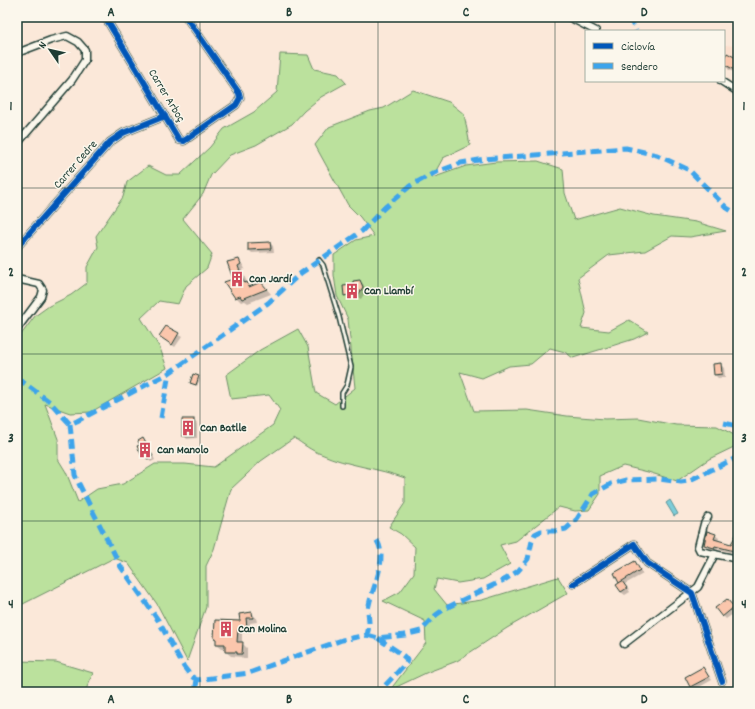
<svg xmlns="http://www.w3.org/2000/svg" width="755" height="709" font-family="Dekko,sans-serif">
	<style>
		.built { fill: #fbdecc }
		.green { fill: #bbe19d; stroke: #6d8f68 }
		.water { fill: #7dcdd9; stroke: #579397 }
		.shadow { fill: #0003 }
		.building { fill: #fbc6ac; stroke: #1f3d34 }
		.lines { fill: none; stroke-linecap: round; stroke-linejoin: round }
		.lane-casing { stroke: #1f3d34; stroke-width: 6 }
		.street-casing { stroke: #1f3d34; stroke-width: 9 }
		.lane { stroke: #fbf7ec; stroke-width: 3 }
		.street { stroke: #fbf7ec; stroke-width: 6 }
		.quiet { stroke: #3da4eb; stroke-width: 5; stroke-dasharray: 10 5; stroke-linecap: butt }
		.cycleway-casing { stroke: #fbf7ec; stroke-width: 8 }
		.cycleway { stroke: #0057b8; stroke-width: 6 }
		.grid { fill: none; stroke: #1f3d34; stroke-width: 1; stroke-opacity: 0.55 }
		.labels { text-anchor: middle; dominant-baseline: central; stroke-width: 3; stroke-linejoin: round; paint-order: stroke }
		.street-label { font-size: 12px; fill: #1f3d34; stroke: #fbf7ec }
		.poi-label { font-size: 12px; font-weight: bold; fill: #1f3d34; stroke: #fbf7ec; text-anchor: start }
		.neatline { fill: none; stroke: #1f3d34; stroke-width: 1.5 }
		.grid-label { font-size: 13px; text-anchor: middle; font-weight: bold; fill: #1f3d34 }
	</style>
	<rect width="100%" height="100%" fill="#fbe8d9"/>
	<filter id="ink" filterUnits="userSpaceOnUse"><feTurbulence type="fractalNoise" baseFrequency=".025" numOctaves="2"/><feDisplacementMap in="SourceGraphic" scale="8" xChannelSelector="R" yChannelSelector="G"/><feConvolveMatrix kernelMatrix="1 2 1 2 8 2 1 2 1" color-interpolation-filters="sRGB"/></filter>
	<g filter="url(#ink)">
		<polygon class="built" points="734,17 738,17 738,73 724,66 724,45 738,46"/>
		<g class="green">
			<path d="M280 54 308 55 314 69 338 74 346 83 321 97 304 111 292 124 256 145 230 155 211 175 203 194 183 219 212 254 207 268 186 286 178 304 159 301 141 318 160 348 167 368 91 412 70 413 45 404 58 439V459L66 472 78 502 97 489 123 484 155 464H185L214 467 273 425 280 410 269 395 231 399 226 375 260 350 298 329 308 347 316 393 335 404 355 388 348 319 337 296 334 275V255L356 240 374 236 360 217 348 205 315 145 329 127 370 111 384 108 413 90 449 102 464 114 470 145 443 158 432 178 466 166 496 162 538 161 563 169 565 193 574 220 620 207 654 216 696 222 726 231 690 237 672 236 645 251 609 255 578 278 586 313 581 328 609 331 629 320 648 332 634 339 573 358 565 352 550 348 531 364 509 366 482 378 460 372 474 411 527 410 567 416 605 419 638 418 676 425 717 426 738 437V445L709 459 677 481 648 472 623 466 600 476V494L589 510 575 511 559 507 516 541 500 545 510 564 483 579 458 583 437 579 434 589 447 605 482 600 558 577 568 593 507 628 457 661 428 672 390 690 426 643 425 621 383 601 400 592 414 573 415 547 401 534 389 527 405 503V478C378 468 348 466 321 454 312 451 303 444 294 438L261 461 231 489 214 549 206 566V607L187 661 157 604 128 563 114 558 21 605 17 597V340L35 316 49 306 71 295 87 283V267L98 247 96 236 123 197 127 182 148 166 166 175H180L210 147 224 129 254 112 277 92Z"/>
			<polygon points="17,661 56,662 93,673 85,692 17,692"/>
		</g>
		<polygon class="water" points="670,500 678,514 674,516 666,503"/>
		<g class="shadow">
			<polygon points="724,60 738,60 738,74 729,70 724,64"/>
			<polygon points="270,243 273,246 274,252 252,253 249,250"/>
			<polygon points="238,260 243,265 245,269 242,270 247,283 251,287 266,288 271,294 248,303 245,301 241,302 236,297 235,279"/>
			<polygon points="360,281 363,284 366,291 361,299 357,297 349,298 345,295"/>
			<polygon points="166,328 182,337 175,347 160,336"/>
			<polygon points="720,364 724,368 725,377 718,378 715,375"/>
			<polygon points="198,377 200,379 197,386 191,383"/>
			<polygon points="194,420 197,424 197,438 187,439 183,435"/>
			<polygon points="143,439 146,442 155,460 151,462 143,455 139,447 141,446"/>
			<polygon points="715,535 719,538 718,541 731,545 738,537 738,554 718,549 718,550 709,548 705,545"/>
			<polygon points="634,562 643,574 625,584 630,592 625,595 621,592 620,582"/>
			<polygon points="730,603 737,611 726,619 723,616"/>
			<polygon points="252,613 256,618 257,622 250,623 251,632 242,633 242,643 247,648 247,659 243,659 241,657 231,656 226,652 226,649 222,648 217,644"/>
			<polygon points="703,668 712,680 694,690 686,678"/>
		</g>
		<g class="building">
			<polygon points="727,53 738,59 738,72 724,64 724,58"/>
			<polygon points="270,242 271,249 248,250 248,243"/>
			<polygon points="239,259 241,264 238,266 244,283 247,282 249,287 261,282 267,289 242,299 240,296 235,298 224,282 233,279 227,262"/>
			<polygon points="360,280 363,287 357,297 353,294 344,296 343,286 353,285 353,281"/>
			<polygon points="166,326 179,333 172,345 159,336"/>
			<polygon points="721,363 722,374 714,375 713,364"/>
			<polygon points="193,374 199,376 196,385 190,383"/>
			<rect x="182" y="419" width="12" height="17"/>
			<polygon points="143,438 153,456 147,459 145,454 142,456 137,446 140,445 138,441"/>
			<polygon points="707,531 716,534 714,539 731,544 738,531 738,552 715,546 714,548 704,545"/>
			<polygon points="635,561 640,570 619,583 614,573"/>
			<polygon points="622,581 627,588 621,592 616,585"/>
			<polygon points="727,599 734,607 722,617 715,608"/>
			<polygon points="252,612 253,618 246,618 247,628 238,629 237,642 243,642 242,654 237,654 237,652 225,652 225,644 216,644 216,639 214,638 215,620 240,621 239,614"/>
			<polygon points="703,667 709,677 690,687 685,677"/>
		</g>
		<g class="lines">
			<defs>
				<polyline id="lane" points="319,260 323,265 339,317 351,367 347,385 342,393 342,406"/>
				<g id="street">
					<polyline points="105,17 179,140 184,141 236,105 240,98 239,93 186,17"/>
					<polyline points="569,17 596,31"/>
					<polyline points="17,53 51,40 67,36 78,42 85,50 85,60 72,80 17,144"/>
					<polyline points="721,81 738,92"/>
					<polyline points="17,247 110,142 123,133 165,116"/>
					<polyline points="17,279 39,284 43,290 41,297 17,329"/>
					<polyline points="708,517 704,524 698,547 700,551 738,559"/>
					<polyline points="573,584 634,544 647,563 692,593 722,681"/>
					<polyline points="624,644 698,587 715,554"/>
				</g>
			</defs>
			<use href="#lane" class="lane-casing"/>
			<use href="#street" class="street-casing"/>
			<use href="#lane" class="lane"/>
			<use href="#street" class="street"/>
			<g class="quiet">
				<polyline points="629,17 636,31"/>
				<polyline points="17,378 50,402 70,424 77,421 169,373 268,303 301,273 362,231 384,208 410,186 434,173 461,163 485,159 626,148 657,155 689,170 727,208 738,215"/>
				<polyline points="161,418 169,373"/>
				<polyline points="724,423 738,426"/>
				<path d="M70 424 75 475 80 486 121 567 158 620 184 667 191 676 197 680 249 673 342 640 367 635C368 631 369 627 369 623 369 617 367 611 369 605 373 585 389 558 376 539"/>
				<polyline points="367,635 378,638 405,635 421,631 436,615 446,608 506,579 518,571 528,559 532,541 535,534 541,531 556,531 566,529 577,519 593,494 611,484 626,480 659,479 681,482 688,481 738,457"/>
				<path d="M378 638C385 644 404 654 407 660L406 663 379 692"/>
				<polyline points="197,680 196,686 197,692"/>
			</g>
			<defs>
				<g id="cycleway">
					<polyline points="105,17 179,140 184,141 236,105 240,98 239,93 186,17"/>
					<polyline points="17,247 110,142 123,133 165,116"/>
					<polyline points="573,584 634,544 647,563 692,593 722,681"/>
				</g>
			</defs>
			<use href="#cycleway" class="cycleway-casing"/>
			<use href="#cycleway" class="cycleway"/>
		</g>
	</g>
	<path class="grid" d="M200 17V692M378 17V692M555 17V692M17 188H738M17 354H738M17 521H738"/>
	<defs>
		<symbol id="building-bare" viewBox="-9 -9 18 18"><path d="M-4-6H4V6H1V3H-1V6H-4ZM-2.5-4.3h1.7v1.8h-1.7ZM.8-4.3h1.7v1.8H.8ZM-2.5-1h1.7V.8h-1.7ZM.8-1h1.7V.8H.8Z" fill="#d1495b" stroke="#fbf7ec" stroke-width="2.5" paint-order="stroke"/></symbol>
	</defs>
	<g fill-rule="evenodd">
		<use href="#building-bare" x="226" y="268" width="22" height="22"/>
		<use href="#building-bare" x="341" y="280" width="22" height="22"/>
		<use href="#building-bare" x="177" y="417" width="22" height="22"/>
		<use href="#building-bare" x="134" y="439" width="22" height="22"/>
		<use href="#building-bare" x="215" y="618" width="22" height="22"/>
	</g>
	<g class="labels">
		<g class="street-label">
			<text transform="translate(166 96) rotate(59)">Carrer Arboç</text>
			<text transform="translate(76 165) rotate(-49)">Carrer Cedre</text>
		</g>
		<g class="poi-label">
			<text x="249" y="279">Can Jardí</text>
			<text x="364" y="291">Can Llambí</text>
			<text x="200" y="428">Can Batlle</text>
			<text x="157" y="450">Can Manolo</text>
			<text x="238" y="629">Can Molina</text>
		</g>
	</g>
	<rect width="755" height="709" fill="none" stroke="#fbf7ec" stroke-width="44"/>
	<rect x="585" y="30" width="140" height="52" fill="#fbf7ec" stroke="#a3ada2"/>
	<rect x="593" y="43" width="20" height="6" fill="#0057b8" stroke="#a3ada2"/>
	<text x="621" y="50" font-size="12" fill="#1f3d34">Ciclovía</text>
	<rect x="593" y="63" width="20" height="6" fill="#3da4eb" stroke="#a3ada2"/>
	<text x="621" y="70" font-size="12" fill="#1f3d34">Sendero</text>
	<g transform="translate(50 50) rotate(304)" stroke="#fbf7ec" stroke-width="3" paint-order="stroke">
	<path d="M0-3L7 15L0 10L-7 15Z" fill="#1f3d34"/>
	<text y="-6" font-size="11" font-weight="bold" text-anchor="middle" fill="#1f3d34">N</text>
	</g>
	<rect x="22" y="22" width="711" height="665" class="neatline"/>
	<g class="grid-label">
		<text x="111" y="16">A</text>
		<text x="289" y="16">B</text>
		<text x="466" y="16">C</text>
		<text x="644" y="16">D</text>
		<text x="11" y="110">1</text>
		<text x="744" y="110">1</text>
		<text x="11" y="276">2</text>
		<text x="744" y="276">2</text>
		<text x="11" y="442">3</text>
		<text x="744" y="442">3</text>
		<text x="11" y="608">4</text>
		<text x="744" y="608">4</text>
		<text x="111" y="703">A</text>
		<text x="289" y="703">B</text>
		<text x="466" y="703">C</text>
		<text x="644" y="703">D</text>
	</g>
</svg>
